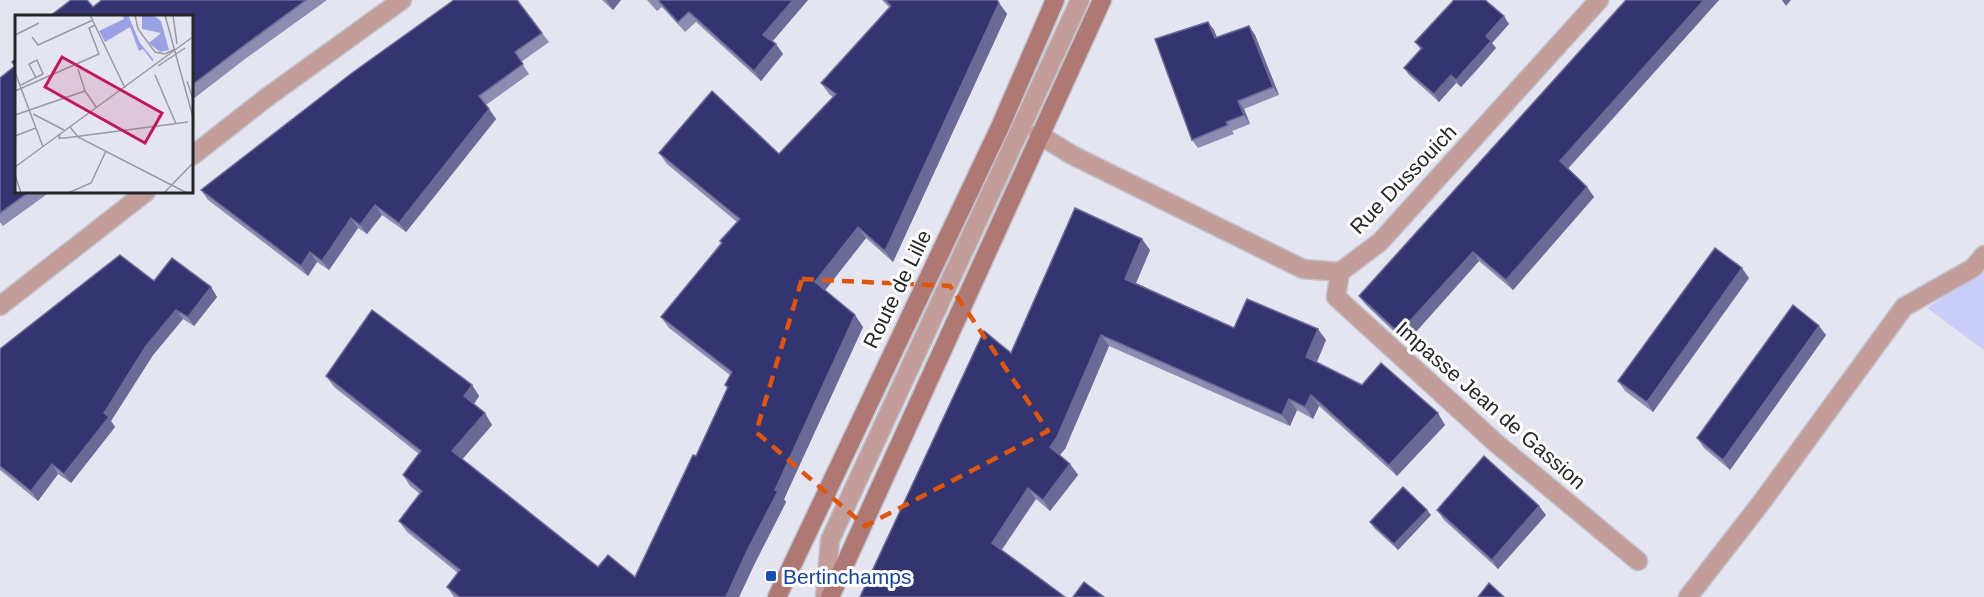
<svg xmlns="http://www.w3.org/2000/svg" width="1984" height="597" font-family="Arial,sans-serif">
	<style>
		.green { fill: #c9cdf7 }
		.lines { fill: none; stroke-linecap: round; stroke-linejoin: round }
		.service-casing { stroke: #c2c3cc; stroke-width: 21 }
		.minor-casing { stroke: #c2c3cc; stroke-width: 21 }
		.tertiary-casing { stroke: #c2c3cc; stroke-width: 21 }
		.secondary-casing { stroke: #c2c3cc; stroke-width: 21 }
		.service { stroke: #c29d9a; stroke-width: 18 }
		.minor { stroke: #c29d9a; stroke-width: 18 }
		.tertiary { stroke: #c29d9a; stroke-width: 18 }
		.secondary { stroke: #ae7975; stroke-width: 18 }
		.wall { fill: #8c8db0 }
		.shaded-wall { fill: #696a96 }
		.building { fill: #343570; stroke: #696a96; stroke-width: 1.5 }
		.marked { fill: none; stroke: #de560e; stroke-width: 4.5; stroke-dasharray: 12 8; stroke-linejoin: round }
		.transit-dot { fill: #1a4fb4; stroke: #fff; stroke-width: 2 }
		.labels { text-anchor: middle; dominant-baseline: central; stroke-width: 6; stroke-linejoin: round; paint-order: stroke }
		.street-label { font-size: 21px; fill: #25262a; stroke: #fff }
		.transit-label { font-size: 21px; fill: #164399; stroke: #fff; text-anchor: start }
		.inset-road { fill: none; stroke: #9899a1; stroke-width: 1.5 }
		.view { fill: #c2185b; fill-opacity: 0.15; stroke: #c2185b; stroke-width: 3 }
		.inset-edge { fill: none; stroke: #25262a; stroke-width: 3 }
	</style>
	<rect width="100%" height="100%" fill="#e4e5f0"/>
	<polygon class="green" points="1984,270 1984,350 1927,308"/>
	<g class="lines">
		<defs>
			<g id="service">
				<polyline points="825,597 830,540 1080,0"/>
				<polyline points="1688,597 1761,503 1904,307 1973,268 1984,255"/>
			</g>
			<g id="minor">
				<polyline points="1038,134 1072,155 1303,269 1340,272 1380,242 1599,0"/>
				<polyline points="1340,272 1336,297 1497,444 1638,561"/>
			</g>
			<g id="tertiary">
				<polyline points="192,156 266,98 402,0"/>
				<polyline points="0,306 146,192"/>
			</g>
			<g id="secondary">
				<polyline points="777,597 1000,127 1055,0"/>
				<polyline points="830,597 1102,0"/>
			</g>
		</defs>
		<use href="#service" class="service-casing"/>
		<use href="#minor" class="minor-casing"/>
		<use href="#tertiary" class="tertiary-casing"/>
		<use href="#secondary" class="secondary-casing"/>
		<use href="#service" class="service"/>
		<use href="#minor" class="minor"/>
		<use href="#tertiary" class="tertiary"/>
		<use href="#secondary" class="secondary"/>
	</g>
	<g class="wall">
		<polygon points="102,0 327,0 245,59 192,100 192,16 93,7"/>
		<polygon points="602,0 621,0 613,10"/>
		<polygon points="647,0 808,0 772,42 783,54 761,81 696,22 685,32 662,7 657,11"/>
		<polygon points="882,0 997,0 1007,14 893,262 866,238 825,290 863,327 784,499 786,502 754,565 739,597 454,597 447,587 458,573 407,532 399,521 420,494 410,486 403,475 419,454 334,387 326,376 472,385 479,396 474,404 492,425 462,459 598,567 635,577 696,456 727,389 725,385 730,375 669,328 661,317 721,243 720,241 737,222 667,164 659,153 779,154 833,97 829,94 821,83 889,7"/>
		<polygon points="1626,0 1719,0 1568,169 1587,187 1594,197 1513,290 1479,261 1406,343 1366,305 1359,296"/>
		<polygon points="1208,22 1214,30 1217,37 1249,26 1255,35 1279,95 1244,109 1250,124 1232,131 1234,134 1198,148 1192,140"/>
		<polygon points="1509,24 1492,43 1496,48 1477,70 1461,87 1456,83 1439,102 1409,75 1404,68 1421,50 1415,42"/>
		<polygon points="542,33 549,42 521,62 529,74 486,105 496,119 406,232 382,215 367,234 358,228 329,270 317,262 308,276 208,200 201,190"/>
		<polygon points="16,58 16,192 50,192 3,226 0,222 0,78 15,66"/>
		<polygon points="1150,250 1136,283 1234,328 1326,340 1317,362 1362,385 1445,425 1397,476 1319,406 1313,419 1297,410 1290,426 1109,346 1065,449 1060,455 1070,464 1078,475 1050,511 1036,499 860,597 1011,353"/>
		<polygon points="1749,278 1653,412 1625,391 1618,381"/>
		<polygon points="154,281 211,287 217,297 194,326 183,319 153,355 111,421 115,427 71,483 58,474 38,501 0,470 0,349"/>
		<polygon points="1826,335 1730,470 1704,448 1697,438"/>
		<polygon points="1427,510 1431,515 1398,550 1374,528 1370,522"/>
		<polygon points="1437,510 1546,515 1498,569 1444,520"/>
	</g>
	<g class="shaded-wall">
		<polygon points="606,0 621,0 613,10"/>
		<polygon points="793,0 808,0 770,44 763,35"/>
		<polygon points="1704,0 1719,0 1566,170 1560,161"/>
		<polygon points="1782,0 1791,0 1786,6"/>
		<polygon points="999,3 1007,14 893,262 885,251"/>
		<polygon points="1504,16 1509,24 1492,43 1496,48 1461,87 1456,80 1486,36"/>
		<polygon points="1208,22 1214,30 1220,47 1215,38"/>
		<polygon points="1249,26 1255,35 1279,95 1273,87"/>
		<polygon points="776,44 783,54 761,81 754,71"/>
		<polygon points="1451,75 1456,83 1439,102 1434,94"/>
		<polygon points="1238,101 1244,109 1250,124 1244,115"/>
		<polygon points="489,109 496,119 406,232 399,223"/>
		<polygon points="1587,187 1594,197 1513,290 1506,280"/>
		<polygon points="375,205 382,215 367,234 360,225"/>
		<polygon points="351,218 358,228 329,270 322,261"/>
		<polygon points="858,227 866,238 823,293 815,282"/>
		<polygon points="1142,239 1150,250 1133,290 1125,279"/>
		<polygon points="310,252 317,262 308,276 301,266"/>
		<polygon points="1473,252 1479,261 1406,343 1399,333"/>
		<polygon points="1742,268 1749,278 1653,412 1647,402"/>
		<polygon points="211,287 217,297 194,326 188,317"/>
		<polygon points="176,310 183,319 153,355 111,421 115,427 71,483 64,474 146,346"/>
		<polygon points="855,315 863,327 784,499 786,502 754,565 739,597 726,597"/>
		<polygon points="1819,326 1826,335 1730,470 1723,460"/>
		<polygon points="1318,329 1326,340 1314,368 1306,357"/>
		<polygon points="1101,335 1109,346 1065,449 1057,458 1050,447"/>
		<polygon points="472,385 479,396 472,407 464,396"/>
		<polygon points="1311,395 1319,406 1313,419 1305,407"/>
		<polygon points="1289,399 1297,410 1290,426 1282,415"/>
		<polygon points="485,413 492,425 460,462 452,451"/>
		<polygon points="1438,413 1445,425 1397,476 1389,465"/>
		<polygon points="52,464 58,474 38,501 31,491"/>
		<polygon points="1070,464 1078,475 1050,511 1043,500"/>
		<polygon points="1028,488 1036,499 999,554 992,543"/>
		<polygon points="1539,506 1546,515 1498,569 1492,560"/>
		<polygon points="1427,510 1431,515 1398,550 1394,544"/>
	</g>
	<g class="building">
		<polygon points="71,0 87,0 93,7 102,0 306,0 238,50 192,85 192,16 50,16"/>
		<polygon points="454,0 517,0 542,33 515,52 523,64 479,96 489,109 399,223 375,205 360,225 351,218 322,261 310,252 301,266 201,190 352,73"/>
		<polygon points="658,0 793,0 763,35 776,44 754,71 689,12 678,22"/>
		<polygon points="885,0 997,0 999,3 885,251 858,227 815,282 855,315 775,490 778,491 746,553 726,597 460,597 447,587 460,570 399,521 422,491 403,475 421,451 326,376 372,310 472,385 464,396 485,413 452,451 598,567 608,555 635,577 693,455 696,456 728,387 725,385 732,372 661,317 722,243 720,241 740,219 659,153 712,91 779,154 836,94 821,83 891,6"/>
		<polygon points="1454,0 1485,0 1504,16 1486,36 1491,41 1472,62 1456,80 1451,75 1434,94 1404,68 1422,48 1415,42"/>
		<polygon points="1626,0 1704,0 1560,161 1587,187 1506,280 1473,252 1399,333 1359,296"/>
		<polygon points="1208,22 1215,38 1249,26 1273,87 1238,101 1244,115 1226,122 1228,125 1192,140 1155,39"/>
		<polygon points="16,58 16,192 29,192 0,213 0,78 15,66 12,62"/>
		<polygon points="1075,208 1142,239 1125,279 1234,328 1247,299 1318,329 1306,357 1362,385 1381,363 1438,413 1389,465 1311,395 1305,407 1289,399 1282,415 1101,335 1057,437 1050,447 1070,464 1043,500 1028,488 992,543 1065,597 860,597 984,331 1011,353"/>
		<polygon points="1715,248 1742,268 1647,402 1618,381"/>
		<polygon points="120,255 154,281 172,258 211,287 188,317 176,310 146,346 104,413 109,417 64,474 52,464 31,491 0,466 0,349"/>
		<polygon points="1793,305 1819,326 1723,460 1697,438"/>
		<polygon points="1484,456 1539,506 1492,560 1437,510"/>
		<polygon points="1403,487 1427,510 1394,544 1370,522"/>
		<polygon points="1084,582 1104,597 1073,597"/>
		<polygon points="1489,583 1504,597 1478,597"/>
	</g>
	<path class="marked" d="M802 279 950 286 1048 431 865 526 756 432Z"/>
	<rect class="transit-dot" x="765" y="570" width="12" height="12" rx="3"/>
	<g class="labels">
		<g class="street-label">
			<text transform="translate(1403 179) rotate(-46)">Rue Dussouich</text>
			<text transform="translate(897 289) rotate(-64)">Route de Lille</text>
			<text transform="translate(1491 405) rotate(41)">Impasse Jean de Gassion</text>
		</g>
		<g class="transit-label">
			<text x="783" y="576">Bertinchamps</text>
		</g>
	</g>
	<g transform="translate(15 15)">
		<rect width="178" height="178" fill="#e4e5f0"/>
		<path d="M108 0H113L125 28 138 44V47L128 34 124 36 115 12 90 27 84 16 109 4ZM127 0H138L146 6 154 35 145 37 134 28 146 18 127 14Z" fill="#9ba1e5"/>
		<path class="inset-road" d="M75 0 110 73M120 0 123 14 140 37 150 39 160 34M150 0 179 106M158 0 162 29M0 20 24 8M17 22 23 30 78 5M143 51 170 33M63 54 70 76M0 57 28 132M140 60 161 109M172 66 179 87M6 70 28 59 22 45 14 49 21 63M0 76 84 39 74 13 80 10M18 99 49 115M0 100 70 76 81 92M55 112 63 122 172 178M45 119 44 123H50L173 107M0 121 21 113M0 152 179 21M0 160 6 178M53 178 76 168 91 136M149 178 177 149"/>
		<path class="view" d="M47 42 147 98 130 128 30 72Z"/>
		<rect width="178" height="178" class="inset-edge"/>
	</g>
</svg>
